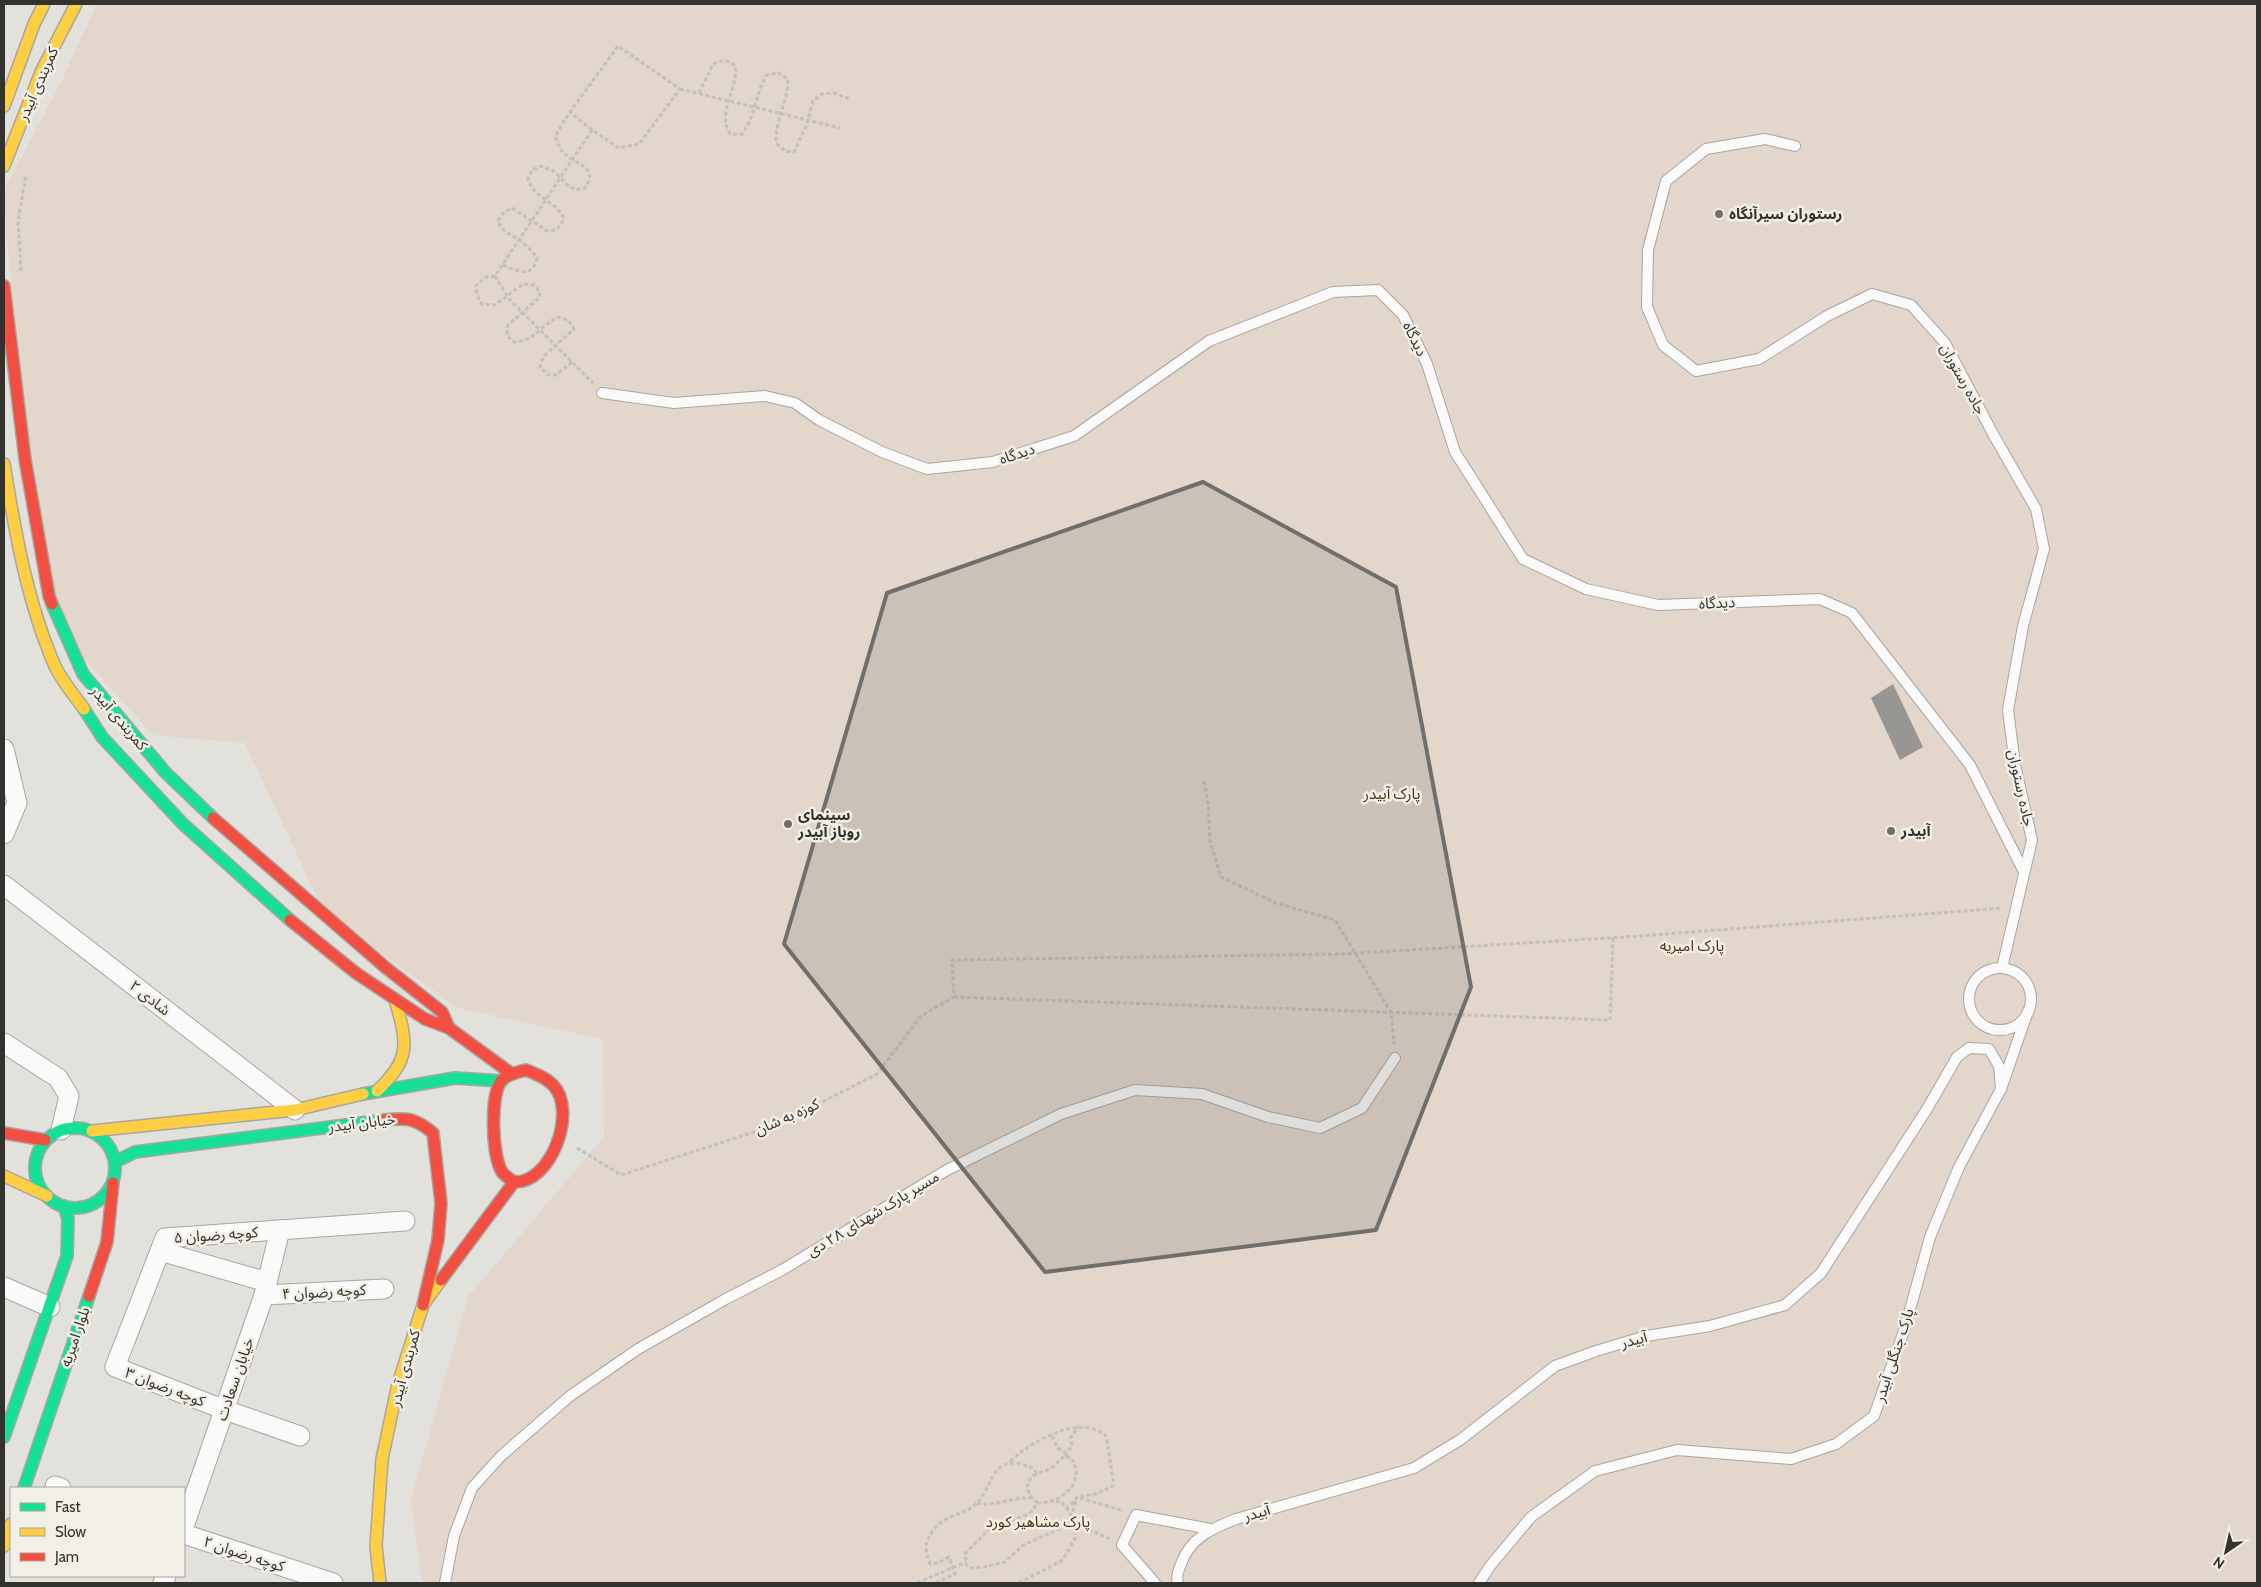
<svg xmlns="http://www.w3.org/2000/svg" width="2261" height="1587" font-family="Cabin,'Noto Sans Arabic',sans-serif">
	<style>
		.green { fill: #e3d6cb }
		.building { fill: #989692 }
		.lines { fill: none; stroke-linecap: round; stroke-linejoin: round }
		.lane-casing { stroke: #a7a6a1; stroke-width: 12 }
		.street-casing { stroke: #a7a6a1; stroke-width: 21 }
		.fast-casing { stroke: #a7a6a1; stroke-width: 14 }
		.slow-casing { stroke: #a7a6a1; stroke-width: 14 }
		.jam-casing { stroke: #a7a6a1; stroke-width: 14 }
		.path { stroke: #c1c1bf; stroke-width: 3; stroke-dasharray: 4 2.5; stroke-linecap: butt }
		.lane { stroke: #fbfafa; stroke-width: 10 }
		.street { stroke: #fbfafa; stroke-width: 19 }
		.fast { stroke: #16e098; stroke-width: 11 }
		.slow { stroke: #ffcf43; stroke-width: 11 }
		.jam { stroke: #f24e42; stroke-width: 11 }
		.marked { fill: #706f6b; fill-opacity: 0.2; stroke: #706f6b; stroke-width: 4; stroke-linejoin: round }
		.poi-dot { fill: #706f6b; stroke: #f2f0e6; stroke-width: 2 }
		.labels { text-anchor: middle; dominant-baseline: central; stroke-width: 5; stroke-linejoin: round; paint-order: stroke }
		.street-label { font-size: 15px; fill: #33322e; stroke: #f2f0e6 }
		.poi-label { font-size: 15px; font-weight: bold; fill: #33322e; stroke: #f2f0e6; text-anchor: start }
		.park-label { font-size: 15px; fill: #512907; stroke: #f2f0e6 }
	</style>
	<rect width="100%" height="100%" fill="#e2e1db"/>
	<polygon class="green" points="97,4 2257,4 2257,1583 422,1583 411,1499 468,1297 604,1137 603,1039 458,1008 324,912 245,743 153,735 61,633 18,367 4,195 4,191 62,80"/>
	<polygon class="building" points="1893,684 1923,747 1900,760 1871,698"/>
	<g class="lines">
		<defs>
			<g id="lane">
				<polyline points="1795,146 1765,139 1706,149 1666,181 1648,250 1647,307 1663,345 1696,371 1759,359 1827,316 1872,294 1911,305 1945,343 1993,434 2036,509 2044,549 2023,626 2008,710 2015,765 2032,840 2002,968"/>
				<polyline points="602,393 674,403 765,396 795,403 819,420 882,452 927,469 993,462 1074,436 1209,341 1333,292 1378,290 1403,315 1427,364 1455,452 1523,559 1586,589 1658,605 1820,599 1852,613 1970,765 2024,872"/>
				<circle cx="2000" cy="999" r="31"/>
				<polyline points="445,1583 454,1536 472,1488 501,1456 570,1396 638,1349 724,1300 782,1270 947,1170 1061,1114 1135,1090 1202,1094 1268,1117 1320,1128 1362,1108 1395,1058"/>
				<polyline points="1155,1583 1122,1545 1136,1515 1210,1529"/>
				<path d="M1178 1583C1176 1576 1178 1572 1181 1564 1190 1538 1211 1529 1236 1519L1414 1468 1460 1440 1555 1366 1596 1351 1646 1336 1710 1326 1785 1305 1821 1273 1927 1109 1957 1057 1969 1048 1989 1049 1999 1066 2001 1089"/>
				<polyline points="1479,1583 1490,1566 1531,1517 1595,1471 1677,1450 1791,1459 1836,1444 1874,1416 1905,1328 1930,1237 1959,1167 2001,1089 2028,1011"/>
			</g>
			<g id="street">
				<polyline points="4,749 17,803 4,834"/>
				<polyline points="4,885 295,1110"/>
				<polyline points="4,1043 58,1078 69,1096 61,1130"/>
				<polyline points="160,1251 267,1282"/>
				<polyline points="4,1287 50,1307"/>
				<polyline points="264,1295 384,1289"/>
				<polyline points="300,1436 225,1410 115,1367 165,1238 405,1221"/>
				<polyline points="55,1486 61,1488"/>
				<polyline points="184,1526 264,1295 280,1230"/>
				<polyline points="184,1534 333,1583"/>
				<polyline points="163,1583 166,1576"/>
			</g>
			<g id="fast">
				<polyline points="52,604 83,674 165,772 213,818"/>
				<polyline points="84,709 102,737 183,824 290,920"/>
				<polyline points="363,1094 455,1078 502,1081"/>
				<circle cx="75" cy="1168" r="40"/>
				<polyline points="115,1162 135,1152 385,1120"/>
				<polyline points="4,1437 67,1256 68,1219 64,1206"/>
				<polyline points="24,1488 89,1296"/>
			</g>
			<g id="slow">
				<polyline points="4,106 34,24 44,4"/>
				<polyline points="4,166 41,72 76,4"/>
				<path d="M4 464C15 532 27 601 54 664 61 680 74 695 84 709"/>
				<path d="M377 1091C412 1058 407 1043 395 999"/>
				<polyline points="92,1131 295,1110 363,1094"/>
				<polyline points="4,1176 47,1196"/>
				<polyline points="4,1546 11,1524"/>
				<polyline points="380,1583 376,1546 382,1459 398,1384 423,1305 441,1280"/>
			</g>
			<g id="jam">
				<polyline points="4,286 25,459 49,596 52,604"/>
				<polyline points="213,818 385,967 442,1012 449,1028"/>
				<polyline points="290,920 356,973 425,1019 449,1028 512,1074"/>
				<path d="M526 1070C536 1074 545 1077 553 1085 578 1111 551 1184 514 1182 510 1179 505 1176 502 1172 492 1156 490 1096 501 1081 507 1074 518 1072 526 1070Z"/>
				<path d="M385 1120C408 1117 416 1119 433 1133L441 1203 438 1240 423 1305"/>
				<polyline points="4,1133 45,1140"/>
				<polyline points="441,1280 514,1182"/>
				<polyline points="89,1296 107,1242 113,1183"/>
			</g>
		</defs>
		<use href="#lane" class="lane-casing"/>
		<use href="#street" class="street-casing"/>
		<use href="#fast" class="fast-casing"/>
		<use href="#slow" class="slow-casing"/>
		<use href="#jam" class="jam-casing"/>
		<g class="path">
			<polyline points="680,89 840,128"/>
			<path d="M699 93 713 64 725 60 735 65C739 89 716 113 730 134H742C756 116 755 93 767 75L779 73 788 79C788 102 775 120 776 143L785 151 794 152 806 126 813 101 822 94 834 93 849 99"/>
			<path d="M503 265C517 271 532 279 537 258 532 251 526 245 519 240 510 234 503 233 498 221 501 214 505 211 512 208L547 231C557 231 560 227 564 219 556 200 535 200 528 179L532 170 541 166C545 168 549 169 553 171 566 180 565 191 584 189 602 166 572 164 562 151 559 148 557 141 555 136L570 112 618 46 680 89 639 144 619 148 592 130 570 112"/>
			<polyline points="21,271 18,221 26,175"/>
			<polyline points="495,276 509,299 593,383"/>
			<path d="M572 362 556 375H548L540 367 543 357 574 329 568 320 558 317C540 326 536 340 514 342L507 335 508 325 539 298 540 292 534 285 523 284 495 305 482 304 477 295 476 286 486 277 495 276 592 130"/>
			<polyline points="1204,781 1208,802 1210,841 1221,877 1276,903 1335,920 1391,1012 1394,1045"/>
			<polyline points="954,997 1610,1020 1613,938"/>
			<polyline points="577,1148 621,1175 779,1124 877,1074 921,1016 954,997 952,960 1343,954 1640,936 2002,908"/>
			<polyline points="1052,1436 1058,1448 1067,1454"/>
			<polyline points="1065,1456 1072,1446 1071,1437 1079,1426"/>
			<path d="M1010 1461C1015 1458 1020 1452 1025 1449 1047 1435 1083 1416 1106 1436L1113 1477V1486L1096 1494 1077 1497 1071 1505 1066 1508"/>
			<polyline points="1080,1498 1124,1511"/>
			<path d="M977 1503C995 1507 1012 1497 1031 1498"/>
			<path d="M1038 1503C1028 1496 1022 1483 1035 1475 1040 1472 1045 1471 1050 1469 1056 1466 1059 1459 1065 1456L1071 1458C1087 1482 1062 1503 1038 1503L1029 1514 989 1529 965 1554 967 1566 970 1568 984 1567 1005 1562 1023 1545 1062 1528 1070 1521 1077 1497"/>
			<polyline points="1071,1521 1110,1539"/>
			<polyline points="917,1583 966,1562"/>
			<path d="M936 1583 955 1574 949 1557 938 1563 930 1564C925 1550 924 1544 932 1532 944 1513 962 1517 977 1503 992 1488 991 1457 1021 1464 1028 1466 1033 1467 1037 1473"/>
			<polyline points="1019,1583 1061,1561 1067,1553 1075,1538 1075,1529 1070,1521 1071,1515 1068,1510 1062,1502 1055,1501"/>
		</g>
		<use href="#lane" class="lane"/>
		<use href="#street" class="street"/>
		<use href="#fast" class="fast"/>
		<use href="#slow" class="slow"/>
		<use href="#jam" class="jam"/>
	</g>
	<path class="marked" d="M1203 482 1396 587 1471 987 1376 1230 1045 1272 784 944 887 593Z"/>
	<g class="poi-dot">
		<circle cx="1719" cy="214" r="5"/>
		<circle cx="788" cy="824" r="5"/>
		<circle cx="1891" cy="831" r="5"/>
	</g>
	<g class="labels">
		<g class="street-label">
			<text transform="translate(38 84) rotate(-66)">کمربندی آبیدر</text>
			<text transform="translate(1415 339) rotate(64)">دیدگاه</text>
			<text transform="translate(1963 379) rotate(61)">جاده رستوران</text>
			<text transform="translate(1017 454) rotate(-18)">دیدگاه</text>
			<text transform="translate(1717 603) rotate(-2)">دیدگاه</text>
			<text transform="translate(119 718) rotate(50)">کمربندی آبیدر</text>
			<text transform="translate(2021 788) rotate(78)">جاده رستوران</text>
			<text transform="translate(150 998) rotate(38)">شادی ۲</text>
			<text transform="translate(787 1117) rotate(-24)">کوزه به شان</text>
			<text transform="translate(362 1123) rotate(-7)">خیابان آبیدر</text>
			<text transform="translate(873 1214) rotate(-31)">مسیر پارک شهدای ۲۸ دی</text>
			<text transform="translate(216 1235) rotate(-4)">کوچه رضوان ۵</text>
			<text transform="translate(324 1292) rotate(-3)">کوچه رضوان ۴</text>
			<text transform="translate(75 1337) rotate(-71)">بلوار امیریه</text>
			<text transform="translate(1634 1340) rotate(-15)">آبیدر</text>
			<text transform="translate(1894 1355) rotate(-72)">پارک جنگلی آبیدر</text>
			<text transform="translate(405 1368) rotate(-75)">کمربندی آبیدر</text>
			<text transform="translate(235 1379) rotate(-71)">خیابان سعادت</text>
			<text transform="translate(165 1387) rotate(21)">کوچه رضوان ۳</text>
			<text transform="translate(1257 1513) rotate(-16)">آبیدر</text>
			<text transform="translate(244 1554) rotate(18)">کوچه رضوان ۲</text>
		</g>
		<g class="poi-label">
			<text x="1729" y="214">رستوران سیرآنگاه</text>
			<text x="798" y="815">سینمای<tspan x="798" dy="17">روباز آبیدر</tspan></text>
			<text x="1901" y="831">آبیدر</text>
		</g>
		<g class="park-label">
			<text x="1392" y="794">پارک آبیدر</text>
			<text x="1692" y="946">پارک امیریه</text>
			<text x="1038" y="1522">پارک مشاهیر کورد</text>
		</g>
	</g>
	<rect width="2261" height="1587" fill="none" stroke="#33322e" stroke-width="10"/>
	<rect x="10" y="1487" width="175" height="90" fill="#f2f0e6" stroke="#a6a49c"/>
	<rect x="20" y="1503" width="25" height="8" fill="#16e098" stroke="#a6a49c"/>
	<text x="55" y="1512" font-size="15" fill="#33322e">Fast</text>
	<rect x="20" y="1528" width="25" height="8" fill="#ffcf43" stroke="#a6a49c"/>
	<text x="55" y="1537" font-size="15" fill="#33322e">Slow</text>
	<rect x="20" y="1553" width="25" height="8" fill="#f24e42" stroke="#a6a49c"/>
	<text x="55" y="1562" font-size="15" fill="#33322e">Jam</text>
	<g transform="translate(2226 1552) rotate(214)" stroke="#f2f0e6" stroke-width="4" paint-order="stroke">
	<path d="M0-4L9 19L0 12L-9 19Z" fill="#33322e"/>
	<text y="-8" font-size="14" font-weight="bold" text-anchor="middle" fill="#33322e">N</text>
	</g>
</svg>
